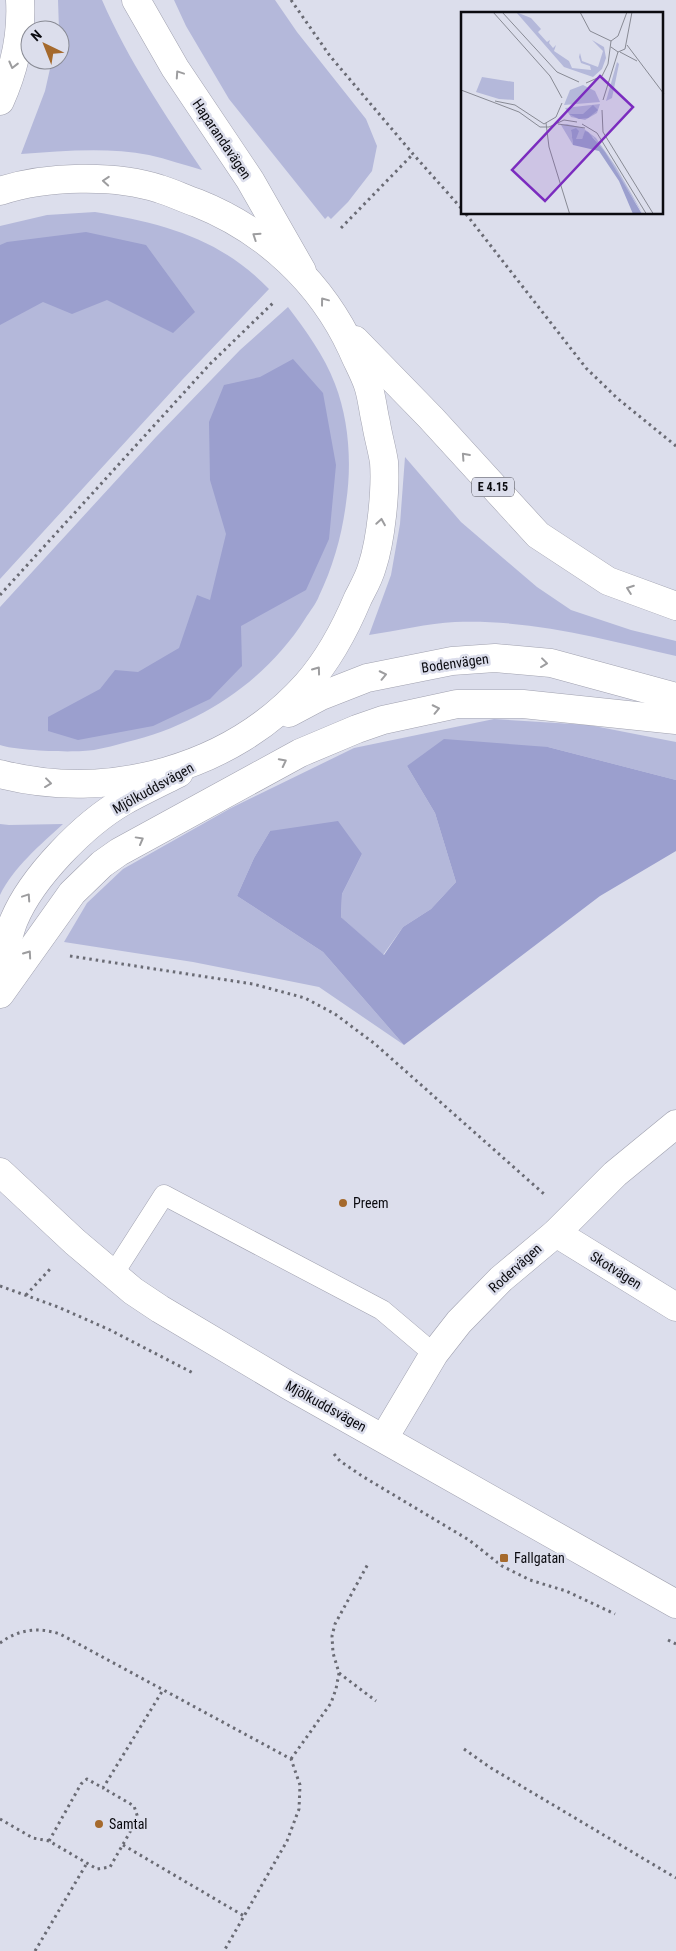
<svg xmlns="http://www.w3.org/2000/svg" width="676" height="1951" font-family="'Roboto Condensed',sans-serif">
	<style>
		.green { fill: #b4b8da }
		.forest { fill: #9b9fce }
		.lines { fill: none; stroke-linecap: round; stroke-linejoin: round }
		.lane-casing { stroke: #a0a1af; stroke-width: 21 }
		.street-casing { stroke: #a0a1af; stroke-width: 29 }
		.secondary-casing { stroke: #a0a1af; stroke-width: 29 }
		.primary-casing { stroke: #a0a1af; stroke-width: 29 }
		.path { stroke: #6a6b74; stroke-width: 3; stroke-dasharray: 2.5 4; stroke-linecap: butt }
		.lane { stroke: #fff; stroke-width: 20 }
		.street { stroke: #fff; stroke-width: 28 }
		.secondary { stroke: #fff; stroke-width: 28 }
		.primary { stroke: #fff; stroke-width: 28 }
		.oneway { stroke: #9d9d9f }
		.poi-dot { fill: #a5692c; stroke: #dcdeec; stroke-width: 2 }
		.labels { text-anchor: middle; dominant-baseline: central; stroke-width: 5; stroke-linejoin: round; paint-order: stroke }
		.shield { fill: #dcdeec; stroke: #4a4a52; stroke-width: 1 }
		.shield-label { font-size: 12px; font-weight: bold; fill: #0b0b10 }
		.street-label { font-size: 14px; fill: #0b0b10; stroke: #dcdeec }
		.poi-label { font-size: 14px; fill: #0b0b10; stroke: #dcdeec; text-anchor: start }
		.inset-road { fill: none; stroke: #888a94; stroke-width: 1 }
		.view { fill: #7b2cbf; fill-opacity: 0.15; stroke: #7b2cbf; stroke-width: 2.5 }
		.inset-edge { fill: none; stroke: #0b0b10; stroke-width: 2.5 }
	</style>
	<rect width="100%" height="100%" fill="#dcdeec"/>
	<g class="green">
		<path d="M58 0H102C128 60 166 116 202 170 184 165 167 159 149 155 108 147 62 151 21 154L45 91 52 60H60Z"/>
		<polygon points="174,0 275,0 297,32 366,119 377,146 372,171 348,202 331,219 328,216 325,219 229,99 186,26"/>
		<path d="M95 212C162 223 220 238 269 289L182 380 0 579V226L47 215Z"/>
		<path d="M288 307C306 331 324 355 335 384 349 420 352 464 346 503 342 535 333 567 319 596 316 604 310 611 305 619 265 682 199 725 127 742 116 745 105 748 94 750 75 753 18 751 0 745V607L156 437 240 350Z"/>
		<path d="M405 457 461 522 537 587 571 610 631 630 676 641V656C604 639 530 619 455 622 429 623 396 631 369 635L391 575 400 524Z"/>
		<polygon points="494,719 589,725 676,742 676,780 548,747 407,766 435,813 456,882 431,909 403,927 383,955 341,917 342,894 362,854 270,831 254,858 237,896 323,952 404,1045 319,987 193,962 64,942 87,903 123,869 231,808 354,748"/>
		<path d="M0 824 9 825 63 824C40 845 14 867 0 895Z"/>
	</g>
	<g class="forest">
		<polygon points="86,232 146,245 195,312 173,333 107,300 72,314 43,302 0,325 0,245 7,242"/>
		<polygon points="293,359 323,393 336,465 329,539 306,590 241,626 242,666 210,699 153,726 78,740 48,731 48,717 100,689 115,670 138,672 179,648 197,595 210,600 226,534 210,480 209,422 224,385 260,377"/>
		<polygon points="444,739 548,747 676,780 676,851 600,896 404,1045 323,952 237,896 254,858 270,831 338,821 362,854 342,894 341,917 384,955 403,927 431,909 456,882 435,813 407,766"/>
	</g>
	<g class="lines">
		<defs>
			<polyline id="lane" points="114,1273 164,1195 382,1310 434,1354"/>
			<g id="street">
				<polyline points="556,1233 676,1307"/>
				<polyline points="384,1438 434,1354 459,1322 501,1279 556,1233 615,1174 676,1124"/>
			</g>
			<g id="secondary">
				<polyline points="136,0 175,68 250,180 302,271"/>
				<path d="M0 101C14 70 22 35 20 0"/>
				<path d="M0 976C4 958 7 937 14 920 32 877 84 824 124 801 142 791 161 782 179 773"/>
				<polyline points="0,994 72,893 102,864 119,852 300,753 357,729 383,720 457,704 523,704 676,720"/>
				<polyline points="0,1172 75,1242 133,1291 160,1309 288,1385 676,1604"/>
			</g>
			<g id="primary">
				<path d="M0 191C45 176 115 174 160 189 173 193 185 199 197 203 265 230 321 282 352 349 357 361 364 373 368 385 372 397 373 411 376 423 378 436 382 449 384 462 386 490 381 540 372 567 369 578 363 588 358 598 345 629 329 659 307 684 231 769 109 802 0 774"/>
				<polyline points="355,340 431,418 538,535 608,581 676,606"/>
				<polyline points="289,713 321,696 367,678 452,661 495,658 551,663 676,697"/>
			</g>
		</defs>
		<use href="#lane" class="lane-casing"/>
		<use href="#street" class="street-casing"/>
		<use href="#secondary" class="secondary-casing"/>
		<use href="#primary" class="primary-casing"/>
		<g class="path">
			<polyline points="291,0 330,56 413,154 462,209"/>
			<polyline points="466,214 586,368 617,398 676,446"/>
			<polyline points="341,228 413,154"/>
			<polyline points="0,595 210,364 275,301"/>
			<polyline points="70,956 253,984 305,998 335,1014 375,1044 544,1194"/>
			<polyline points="0,1286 58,1307 110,1330 195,1374"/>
			<polyline points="26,1295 51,1268"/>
			<polyline points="334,1454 340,1461 362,1476 469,1540 502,1566 530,1580 566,1591 615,1614"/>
			<polyline points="668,1640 676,1644"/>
			<path d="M0 1643C19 1629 38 1627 60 1634L291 1759 300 1785 299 1809 287 1841 224 1951"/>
			<polyline points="339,1673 376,1701"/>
			<polyline points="464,1749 491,1768 676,1878"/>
			<polyline points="291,1759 331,1703 336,1689 339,1673 333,1653 332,1636 335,1624 369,1562"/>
			<polyline points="0,1819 33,1838 49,1841 97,1869 110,1867 138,1818 134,1806 103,1788"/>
			<polyline points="49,1841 81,1784 87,1779 103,1788 163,1690"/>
			<polyline points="123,1845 244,1916"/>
			<polyline points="35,1951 87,1863"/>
		</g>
		<use href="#lane" class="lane"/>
		<use href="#street" class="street"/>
		<use href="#secondary" class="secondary"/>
		<use href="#primary" class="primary"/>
	</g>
	<defs><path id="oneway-chevron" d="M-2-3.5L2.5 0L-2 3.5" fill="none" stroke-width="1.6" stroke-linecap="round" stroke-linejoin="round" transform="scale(1.25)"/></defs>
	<g class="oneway">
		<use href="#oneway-chevron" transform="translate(13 65) rotate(104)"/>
		<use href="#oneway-chevron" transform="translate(179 74) rotate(-124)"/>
		<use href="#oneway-chevron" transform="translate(106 181) rotate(-176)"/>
		<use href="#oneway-chevron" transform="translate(256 236) rotate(-146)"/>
		<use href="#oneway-chevron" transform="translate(324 301) rotate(-127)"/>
		<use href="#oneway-chevron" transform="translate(465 456) rotate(-132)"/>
		<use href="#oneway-chevron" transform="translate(381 522) rotate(-81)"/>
		<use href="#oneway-chevron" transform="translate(630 589) rotate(-160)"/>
		<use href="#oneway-chevron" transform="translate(544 663) rotate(7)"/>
		<use href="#oneway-chevron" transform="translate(317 670) rotate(-54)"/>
		<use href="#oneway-chevron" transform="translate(383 675) rotate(-12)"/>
		<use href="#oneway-chevron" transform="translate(436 709) rotate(-12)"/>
		<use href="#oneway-chevron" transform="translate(283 762) rotate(-27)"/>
		<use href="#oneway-chevron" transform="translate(48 783) rotate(7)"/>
		<use href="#oneway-chevron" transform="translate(140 840) rotate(-29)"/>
		<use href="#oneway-chevron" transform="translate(27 897) rotate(-56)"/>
		<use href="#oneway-chevron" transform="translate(28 954) rotate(-55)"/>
	</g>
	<g class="poi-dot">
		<circle cx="343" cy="1203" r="5"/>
		<rect x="499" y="1553" width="10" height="10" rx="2.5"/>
		<circle cx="99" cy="1824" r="5"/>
	</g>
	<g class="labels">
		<rect class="shield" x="472" y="477.5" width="42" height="19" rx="4"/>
		<g class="shield-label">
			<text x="493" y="487">E 4.15</text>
		</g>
		<g class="street-label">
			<text transform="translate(222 139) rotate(56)">Haparandavägen</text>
			<text transform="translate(455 663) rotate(-8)">Bodenvägen</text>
			<text transform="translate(153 788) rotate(-29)">Mjölkuddsvägen</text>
			<text transform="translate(515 1268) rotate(-42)">Rodervägen</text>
			<text transform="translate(616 1270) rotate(32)">Skotvägen</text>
			<text transform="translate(326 1406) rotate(29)">Mjölkuddsvägen</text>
		</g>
		<g class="poi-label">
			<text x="353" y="1203">Preem</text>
			<text x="514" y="1558">Fallgatan</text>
			<text x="109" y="1824">Samtal</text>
		</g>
	</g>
	<g transform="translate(461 12)">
		<rect width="202" height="202" fill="#dcdeec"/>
		<path d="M55 0 70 6 80 17 77 20 86 30 89 28 88 31 92 36 95 33 93 39 108 49 111 56 130 58 129 54 120 51 118 45 119 41 121 49 137 55 142 39 131 28 143 35 145 46 141 57 132 65 103 55ZM156 50 158 52 151 86 145 89ZM21 65 53 70V88L38 87 15 80ZM122 73 134 79 139 90 103 93 109 78ZM139 92 136 101 124 108 110 105 104 96ZM106 112 122 116 135 126 155 155 182 202 132 125 123 123 121 127 115 128V123L110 118 112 133 100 113Z" fill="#b4b8da"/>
		<path d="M132 93 137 98 127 106 118 107 108 102H122ZM115 116 118 119 115 127H121L124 119 127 120 144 140 181 202H172L158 169 138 139 112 133 110 118Z" fill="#9b9fce"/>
		<path class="inset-road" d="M32 0 89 64 101 86M41 0 96 60 118 70M119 0 129 19 150 29M157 24 166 0M166 33 203 82M150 35 157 40 164 37 171 0M159 40 176 49M125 71 141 64 147 52 150 29 157 24M0 78 58 100 79 115H88L103 108 116 110M142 88 157 40M34 89 54 93 83 112 95 105 101 91M141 98 142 120 193 203M85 111 88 135 109 203M97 112 124 116M121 112 136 121 186 203"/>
		<path class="view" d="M139 64 172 95 84 189 51 158Z"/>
		<rect width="202" height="202" class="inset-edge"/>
	</g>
	<g transform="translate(45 45) rotate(317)"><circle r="24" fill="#dcdeec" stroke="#888a94"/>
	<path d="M0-4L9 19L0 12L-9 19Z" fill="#a5692c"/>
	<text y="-8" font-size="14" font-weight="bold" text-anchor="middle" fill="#0b0b10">N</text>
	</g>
</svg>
